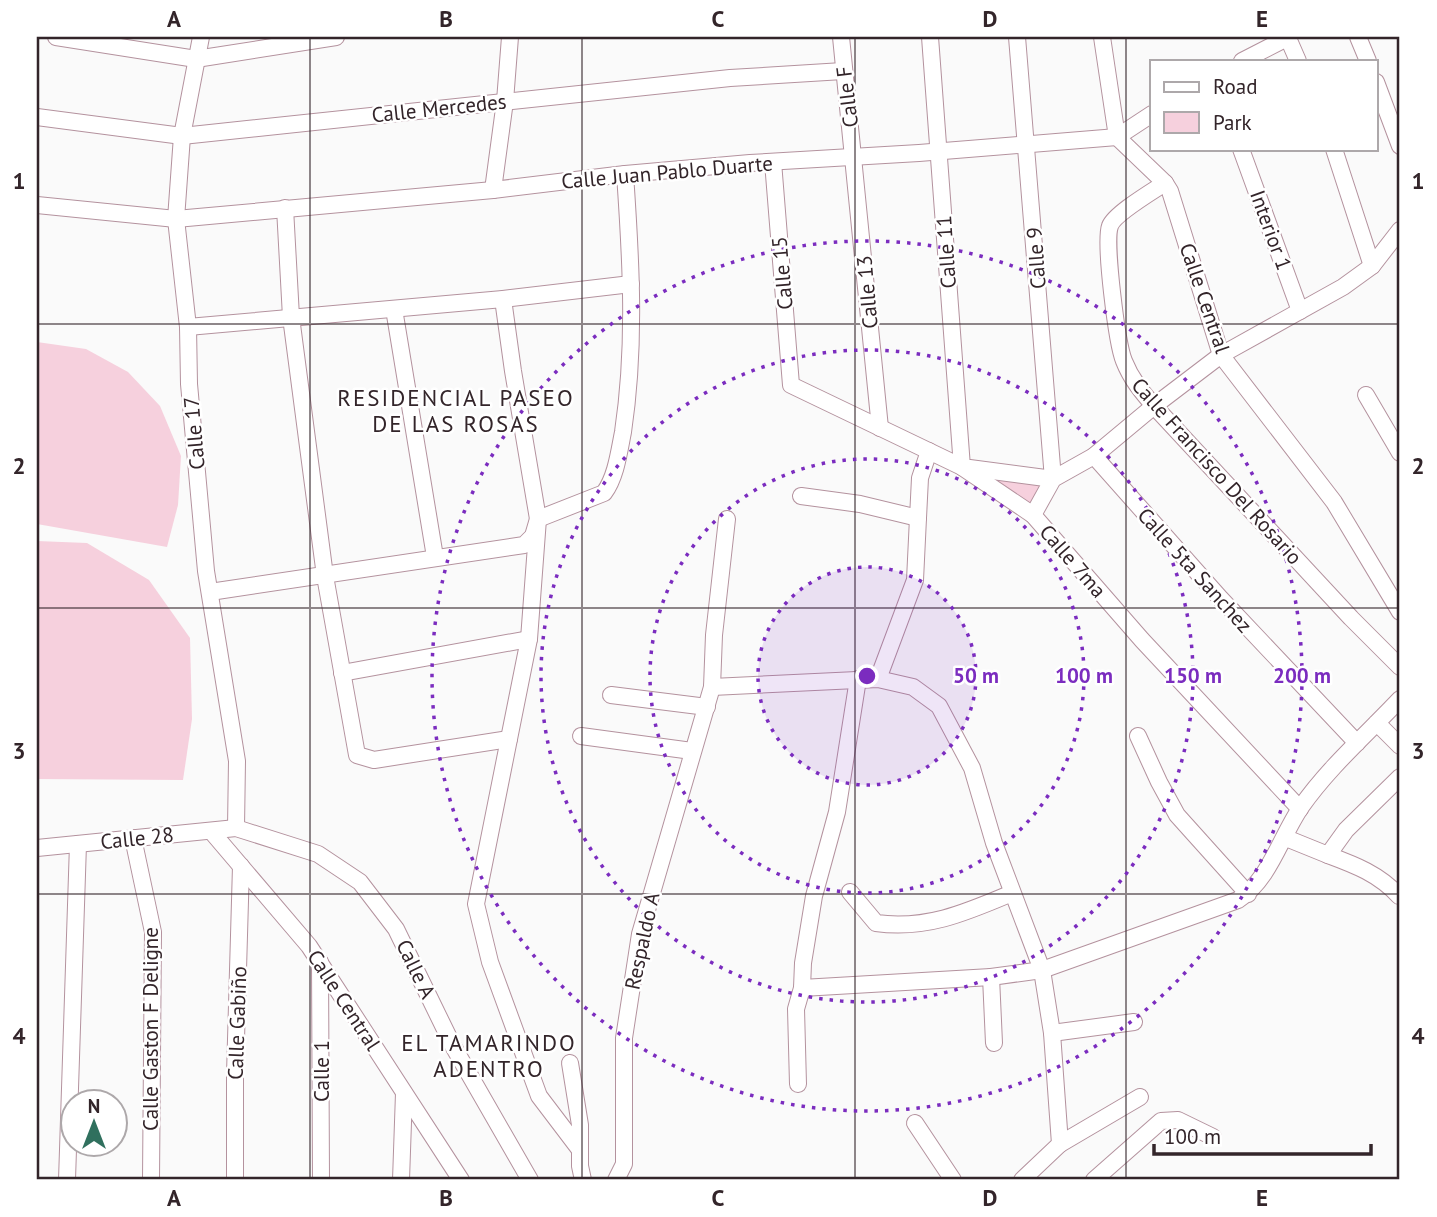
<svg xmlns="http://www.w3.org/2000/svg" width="1437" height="1217" font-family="'PT Sans',sans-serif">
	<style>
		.green { fill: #f6d0dd }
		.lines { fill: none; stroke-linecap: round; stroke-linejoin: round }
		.minor-casing { stroke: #b4929e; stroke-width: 18 }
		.minor { stroke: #fff; stroke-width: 16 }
		.grid { fill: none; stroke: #33252a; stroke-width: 2; stroke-opacity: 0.55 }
		.ring { fill: none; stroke: #7b2cbf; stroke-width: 3.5; stroke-dasharray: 3.5 7 }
		.labels { text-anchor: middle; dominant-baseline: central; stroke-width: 5; stroke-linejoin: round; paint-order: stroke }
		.street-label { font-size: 21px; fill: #33252a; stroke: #fff }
		.neighbourhood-label { font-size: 23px; letter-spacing: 2px; fill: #33252a; stroke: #fff }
		.centre { fill: #7b2cbf; stroke: #fff; stroke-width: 3.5 }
		.ring-label { font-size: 21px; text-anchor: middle; font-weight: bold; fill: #7b2cbf; stroke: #fff; stroke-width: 5; stroke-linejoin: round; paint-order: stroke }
		.neatline { fill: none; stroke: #33252a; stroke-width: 2.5 }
		.grid-label { font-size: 23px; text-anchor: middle; font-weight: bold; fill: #33252a }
	</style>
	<rect width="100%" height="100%" fill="#fafafa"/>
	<g class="green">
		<polygon points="37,342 86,349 128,372 160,406 181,456 178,505 167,547 37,524"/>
		<polygon points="987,480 1042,483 1031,506"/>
		<polygon points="37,541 87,543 149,580 190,638 192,719 183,780 37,779"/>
	</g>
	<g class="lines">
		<defs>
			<g id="minor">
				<polyline points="56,37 196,59 336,37"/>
				<polyline points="201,37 182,136 176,219 188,327 189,384 206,571 237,761 236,828"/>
				<polyline points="841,37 880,428"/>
				<polyline points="930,37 962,467 1053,479 1017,37"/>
				<polyline points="1102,37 1117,137 1165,183 1170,191 1221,355 1334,502 1400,612"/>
				<polyline points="1358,37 1368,61"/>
				<polyline points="1288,38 1298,61"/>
				<polyline points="1242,61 1289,37"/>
				<polyline points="1376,82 1400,146"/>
				<polyline points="37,117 182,136 730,78 843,71"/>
				<polyline points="1241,149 1300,311"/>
				<polyline points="1334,149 1372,266"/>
				<polyline points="773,162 791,385 962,467 1033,515 1142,640 1300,809"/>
				<path d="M1165 183C1153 191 1114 214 1110 226 1104 242 1117 344 1124 361 1131 379 1142 392 1154 406L1351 618 1400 667"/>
				<polyline points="493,190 505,101 510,37"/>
				<polyline points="37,205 176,219 493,190 625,174 750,163 919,153 1117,137 1152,114"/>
				<polyline points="285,208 291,317 325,576 357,755 374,760 509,739"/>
				<polyline points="503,299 513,371 538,519 529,639 476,904 490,962 539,1096 580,1150"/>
				<polyline points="394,309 435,557"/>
				<polyline points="188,327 503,299 631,284"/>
				<polyline points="1366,395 1400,453"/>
				<polyline points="1094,456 1221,599 1357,743"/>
				<polyline points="801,496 860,504 918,518 920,478 929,451"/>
				<polyline points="1033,515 1053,479 1094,456 1154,406 1221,355 1343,287 1372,266 1400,230"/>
				<path d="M210 592 524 545 533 536 538 519 604 493C616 477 619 452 623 432 636 346 631 260 625 174"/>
				<polyline points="342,673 529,639"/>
				<polyline points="878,679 915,580 918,518"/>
				<polyline points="712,687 878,679 913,687 939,706 972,768 994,843 1042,970 1052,1033 1060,1144 1022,1180"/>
				<polyline points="611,695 707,707"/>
				<polyline points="1377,723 1400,746"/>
				<polyline points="581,736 692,751"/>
				<polyline points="1138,736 1159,782 1177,815 1248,894"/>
				<polyline points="211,831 309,946 461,1180"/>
				<polyline points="133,838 153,932 151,1180"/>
				<polyline points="1286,838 1328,855 1346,830 1400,777"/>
				<polyline points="37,848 236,828 318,854 360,882 396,929 453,1046 530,1180"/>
				<path d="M1328 855C1355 865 1379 874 1399 896"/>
				<path d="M850 892 876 923C927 930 967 912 1012 893"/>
				<polyline points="320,962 321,1180"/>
				<polyline points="802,988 803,963 814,896 837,812 858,679"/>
				<polyline points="1052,1033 1134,1022"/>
				<path d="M994 1043 991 977 1042 970 1238 900C1270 879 1280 838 1301 807 1329 767 1367 734 1400 699"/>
				<polyline points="570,1063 580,1125 580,1166 583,1180"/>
				<polyline points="798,1084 796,1009 802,988 991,977"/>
				<polyline points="915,1123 953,1180"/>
				<polyline points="1060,1144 1140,1097"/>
				<polyline points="67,1180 78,844"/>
				<polyline points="235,1180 235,1074 241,866"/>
				<polyline points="401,1180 404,1093"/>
				<polyline points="616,1180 624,1164 624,1038 640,934 712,687 714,635 727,519"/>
				<polyline points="1094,1180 1161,1121 1178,1120 1213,1137"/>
			</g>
		</defs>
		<use href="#minor" class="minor-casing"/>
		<use href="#minor" class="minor"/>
	</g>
	<path class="grid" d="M310 37V1180M582 37V1180M855 37V1180M1126 37V1180M37 324H1400M37 608H1400M37 894H1400"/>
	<circle cx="867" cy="676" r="109" fill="#7b2cbf" fill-opacity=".12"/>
	<g class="ring">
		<circle cx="867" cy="676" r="109"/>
		<circle cx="867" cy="676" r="217"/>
		<circle cx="867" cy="676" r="326"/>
		<circle cx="867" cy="676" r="435"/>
	</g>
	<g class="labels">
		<g class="street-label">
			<text transform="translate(847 97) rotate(-97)">Calle F</text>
			<text transform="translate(439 108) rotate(-6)">Calle Mercedes</text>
			<text transform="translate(667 172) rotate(-5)">Calle Juan Pablo Duarte</text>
			<text transform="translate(1271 230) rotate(70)">Interior 1</text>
			<text transform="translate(946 252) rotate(-94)">Calle 11</text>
			<text transform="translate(1036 258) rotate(-94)">Calle 9</text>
			<text transform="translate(782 273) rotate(-95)">Calle 15</text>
			<text transform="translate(867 292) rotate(-95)">Calle 13</text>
			<text transform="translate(1205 298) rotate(71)">Calle Central</text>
			<text transform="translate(194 433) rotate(-95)">Calle 17</text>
			<text transform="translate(1217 471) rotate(48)">Calle Francisco Del Rosario</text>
			<text transform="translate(1073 561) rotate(49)">Calle 7ma</text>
			<text transform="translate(1195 570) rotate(48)">Calle 5ta Sanchez</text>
			<text transform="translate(137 838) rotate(-6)">Calle 28</text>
			<text transform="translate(642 941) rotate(-78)">Respaldo A</text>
			<text transform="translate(416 969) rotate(64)">Calle A</text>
			<text transform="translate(344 1000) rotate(57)">Calle Central</text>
			<text transform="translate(237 1023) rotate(-88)">Calle Gabiño</text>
			<text transform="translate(150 1029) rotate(-90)">Calle Gaston F Deligne</text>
			<text transform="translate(321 1071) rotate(-90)">Calle 1</text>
		</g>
		<g class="neighbourhood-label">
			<text x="456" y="397">RESIDENCIAL PASEO<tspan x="456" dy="26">DE LAS ROSAS</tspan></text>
			<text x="489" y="1042">EL TAMARINDO<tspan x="489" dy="26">ADENTRO</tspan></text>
		</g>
	</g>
	<circle cx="867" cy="676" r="10" class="centre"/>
	<g class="ring-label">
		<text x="976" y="683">50 m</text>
		<text x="1084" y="683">100 m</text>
		<text x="1193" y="683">150 m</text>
		<text x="1302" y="683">200 m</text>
	</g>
	<rect width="1437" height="1217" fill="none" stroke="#ffffff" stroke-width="77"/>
	<rect x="1150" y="60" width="228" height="91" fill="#ffffff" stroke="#ada8aa" stroke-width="2"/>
	<rect x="1164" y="82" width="35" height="10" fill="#ffffff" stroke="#ada8aa" stroke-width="2"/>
	<text x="1213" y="94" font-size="21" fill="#33252a">Road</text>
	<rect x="1164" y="112" width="35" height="21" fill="#f6d0dd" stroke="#ada8aa" stroke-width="2"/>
	<text x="1213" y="130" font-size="21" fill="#33252a">Park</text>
	<g transform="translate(94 1123)"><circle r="33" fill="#ffffff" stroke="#ada8aa" stroke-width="2"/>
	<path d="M0-5L12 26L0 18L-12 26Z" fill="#30705e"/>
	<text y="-10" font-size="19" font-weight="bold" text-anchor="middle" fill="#33252a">N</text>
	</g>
	<path d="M1154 1144v10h217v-10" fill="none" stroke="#33252a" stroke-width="3.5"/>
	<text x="1164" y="1144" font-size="21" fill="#33252a" stroke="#ffffff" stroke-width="5" paint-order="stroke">100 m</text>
	<rect x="38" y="38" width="1360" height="1140" class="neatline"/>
	<g class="grid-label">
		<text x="174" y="27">A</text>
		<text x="446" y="27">B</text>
		<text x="718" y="27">C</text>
		<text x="990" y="27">D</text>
		<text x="1262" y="27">E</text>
		<text x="19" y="189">1</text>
		<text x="1418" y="189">1</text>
		<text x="19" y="474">2</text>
		<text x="1418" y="474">2</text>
		<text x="19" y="759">3</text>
		<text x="1418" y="759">3</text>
		<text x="19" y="1044">4</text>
		<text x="1418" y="1044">4</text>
		<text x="174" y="1206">A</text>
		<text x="446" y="1206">B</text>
		<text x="718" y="1206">C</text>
		<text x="990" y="1206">D</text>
		<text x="1262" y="1206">E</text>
	</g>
</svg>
